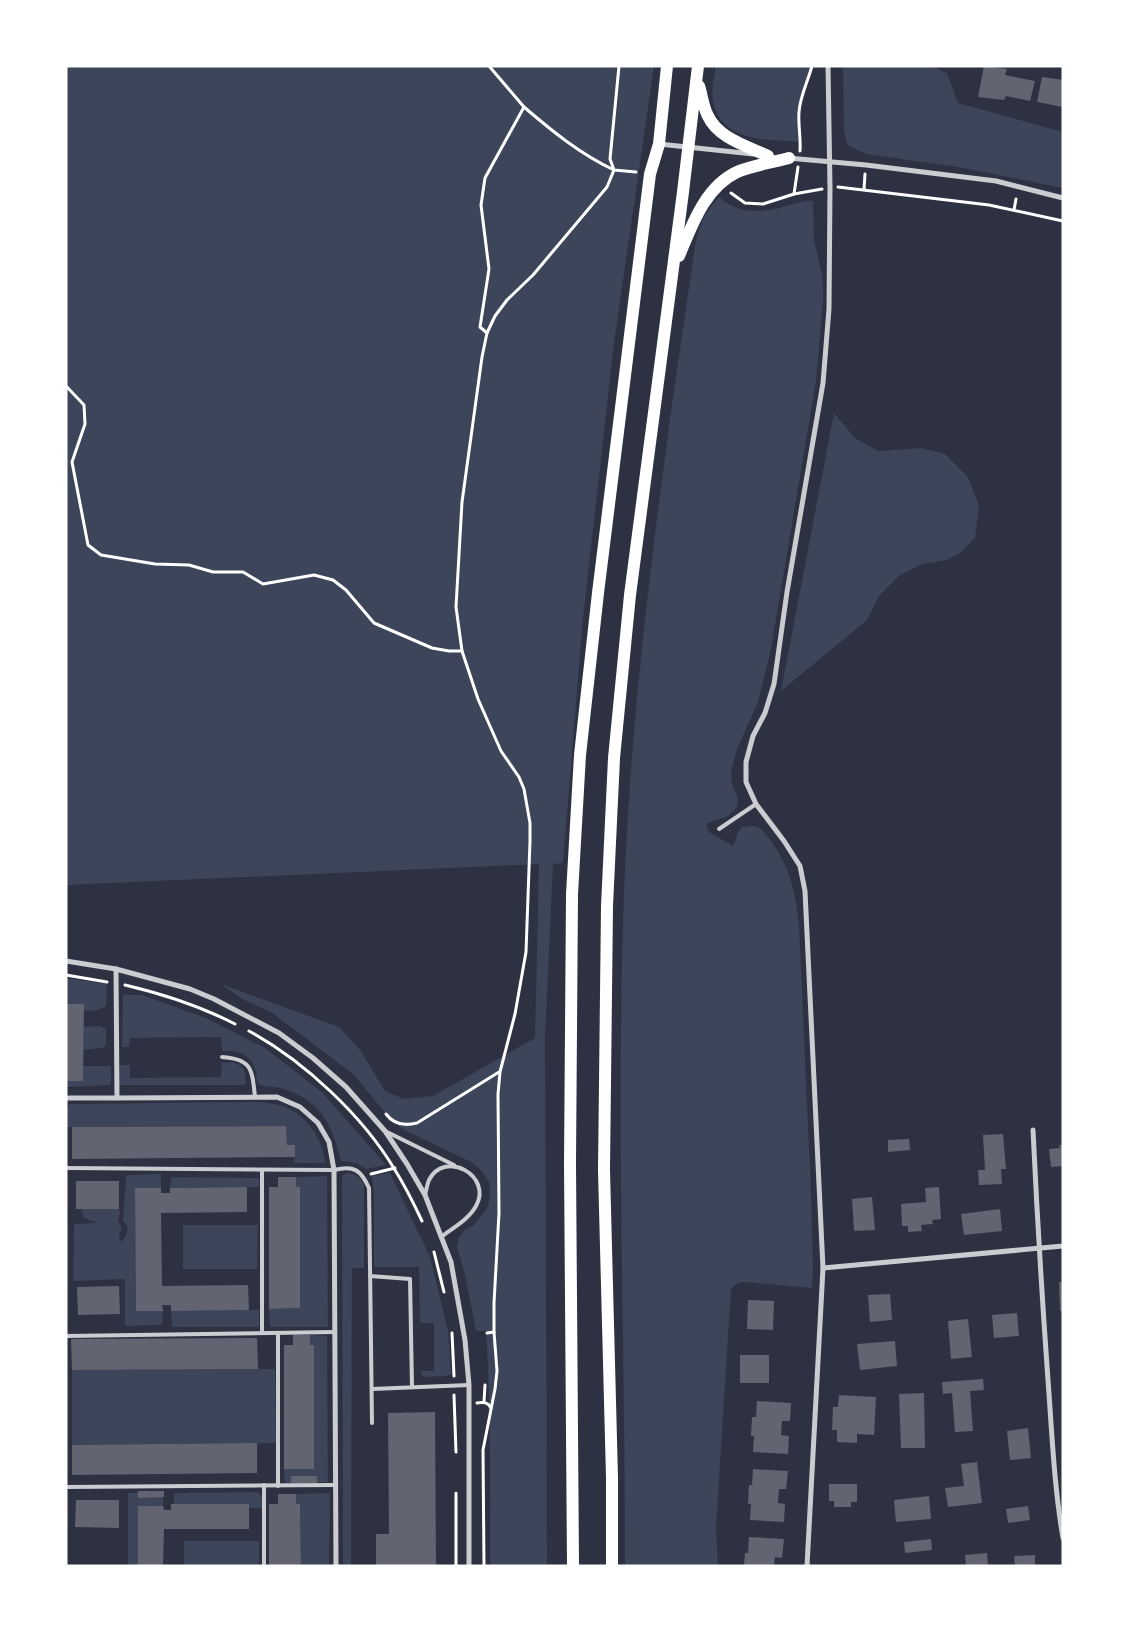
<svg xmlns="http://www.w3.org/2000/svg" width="1129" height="1632" font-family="Manrope,sans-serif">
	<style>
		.green { fill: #3c4559 }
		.building { fill: #626471 }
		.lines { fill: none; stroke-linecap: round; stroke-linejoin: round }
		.path { stroke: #fff; stroke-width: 3 }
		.service { stroke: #caccd0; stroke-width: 4 }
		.minor { stroke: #caccd0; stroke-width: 5 }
		.primary { stroke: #fff; stroke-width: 12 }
	</style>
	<rect width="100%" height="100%" fill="#2d3142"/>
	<g class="green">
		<path d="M66 66H654L614 343 583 618 563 863 553 864 545 1036 547 1566H490C490 1487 491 1409 486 1331H476L465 1275 457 1247 459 1237 465 1230 474 1225 488 1207 490 1194 489 1182 482 1171 471 1162 402 1129 392 1121 353 1074 271 1012 242 999 221 984 339 1027 361 1051 385 1091 404 1099 433 1096 535 1038 539 864 66 885Z"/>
		<path d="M716 66H812L799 111 800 142C767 139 721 143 713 101 711 90 714 77 716 66Z"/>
		<polygon points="843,66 932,66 947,73 958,103 1063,132 1063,188 964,168 866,154 849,146 846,140 844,131"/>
		<path d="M719 197C739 215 761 213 786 206 795 204 804 200 813 201L814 240 822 274 823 286V302L816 381 771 649 758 702 737 749 731 771 732 783 738 799 737 807 728 816 706 824 709 832 733 846 738 832 742 827C747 827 753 825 758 827 763 830 768 837 771 841 790 867 796 894 799 925L811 1192 813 1269 812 1288 744 1282 738 1283 731 1289 716 1527 718 1566H625C625 1342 616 1117 624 894 630 729 650 567 672 404 678 363 684 322 690 281 693 263 694 243 700 226 704 215 711 206 719 197Z"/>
		<polygon points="834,413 855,438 878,451 921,448 945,454 968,477 979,505 975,538 960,553 947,560 922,564 899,576 879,596 867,620 781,691"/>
		<polygon points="66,978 106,984 107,988 106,1006 97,1010 84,1011 83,1004 66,1004"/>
		<path d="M123 995H142L206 1018 265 1048 323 1093 386 1165 366 1169 356 1163 341 1161C332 1125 321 1101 284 1089 275 1086 265 1088 257 1083 257 1060 245 1049 222 1051L221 1037 130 1038 129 1047H122Z"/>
		<polygon points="100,1026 106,1029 106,1045 102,1048 83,1050 84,1027"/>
		<path d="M233 1062C246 1067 245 1071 246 1083L243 1085H119L120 1065H130V1078L221 1077 222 1063Z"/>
		<polygon points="83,1066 111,1066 111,1082 110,1085 66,1087 66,1081 83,1081"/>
		<path d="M263 1102C272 1104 282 1105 290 1109 310 1120 323 1141 325 1163H294L295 1146 287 1145 286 1126 66 1127 67 1106 70 1104Z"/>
		<path d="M347 1173C356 1174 359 1177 364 1184V1268H352L351 1566H343L342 1176Z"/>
		<polygon points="390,1173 430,1257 448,1330 451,1374 446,1376 423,1377 420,1371 434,1371 434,1323 420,1323 419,1267 374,1267 374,1196 372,1176"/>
		<path d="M161 1174V1188L135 1189 136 1311H163L162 1325 125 1326V1279L73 1281 74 1224 96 1223V1222C87 1219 83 1220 81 1209H119L120 1213 118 1221 122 1228 119 1235 120 1242C127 1237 131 1228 123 1221L126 1177 129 1175Z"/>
		<polygon points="327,1176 328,1327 270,1327 269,1309 300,1308 300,1187 296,1187 296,1177"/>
		<polygon points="171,1177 259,1178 259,1187 170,1188"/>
		<polygon points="183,1225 258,1225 257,1269 183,1269"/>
		<polygon points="259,1310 259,1327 172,1327 171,1311"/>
		<polygon points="310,1335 327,1336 328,1482 285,1483 284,1469 314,1469"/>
		<polygon points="275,1369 276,1443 72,1445 72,1370"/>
		<path d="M257 1492C264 1496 262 1501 262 1508H249L174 1504V1493Z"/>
		<polygon points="128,1493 163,1493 163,1506 138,1506 138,1566 128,1566"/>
		<polygon points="330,1493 329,1566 301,1566 300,1504 296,1504 296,1494"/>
		<rect x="184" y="1541" width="75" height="25"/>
	</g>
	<g class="building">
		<polygon points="984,66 1007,69 1005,75 1035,81 1030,101 1006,96 1004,100 978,97"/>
		<polygon points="1042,77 1063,80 1063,107 1037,102"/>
		<polygon points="66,1004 84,1004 83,1081 66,1081"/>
		<polygon points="286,1126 287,1145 295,1145 295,1157 72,1159 72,1127"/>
		<polygon points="1003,1134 1006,1169 1001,1169 1002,1184 979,1185 978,1170 985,1170 983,1135"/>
		<polygon points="909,1139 910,1150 888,1152 888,1140"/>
		<polygon points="1059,1145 1063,1145 1063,1166 1051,1167 1049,1149 1060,1148"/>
		<polygon points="278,1177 296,1177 296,1187 300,1187 300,1308 269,1309 269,1187 278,1187"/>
		<rect x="76" y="1181" width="43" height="28"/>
		<polygon points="247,1187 247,1212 161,1213 162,1286 248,1285 249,1310 171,1311 171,1305 162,1305 163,1311 136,1311 135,1188 161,1188 161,1193 170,1193 170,1188"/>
		<polygon points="939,1187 941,1219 932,1220 933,1224 921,1225 922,1231 908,1232 908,1226 902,1226 901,1204 926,1202 925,1188"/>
		<polygon points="872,1197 875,1230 854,1231 852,1199"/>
		<polygon points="1000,1209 1002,1231 964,1235 961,1214"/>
		<polygon points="1059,1282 1063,1282 1063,1311 1060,1311"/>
		<polygon points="119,1286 120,1314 78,1315 77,1287"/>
		<polygon points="890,1294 892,1320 870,1322 868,1295"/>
		<polygon points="748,1300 774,1301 773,1330 747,1329"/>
		<polygon points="1017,1313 1019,1336 994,1338 992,1315"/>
		<polygon points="968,1319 972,1357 951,1359 948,1321"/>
		<polygon points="293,1335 310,1335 310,1345 314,1345 314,1469 284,1469 284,1345 293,1345"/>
		<polygon points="257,1338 258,1369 72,1370 71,1339"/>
		<polygon points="895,1341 897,1366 860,1370 857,1344"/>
		<rect x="740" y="1355" width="29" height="28"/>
		<polygon points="983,1379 984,1390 970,1391 973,1431 955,1432 952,1393 943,1394 942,1382"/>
		<polygon points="924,1393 925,1448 901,1448 899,1394"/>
		<polygon points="839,1395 876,1397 874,1435 857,1434 857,1443 837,1442 837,1430 832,1430 833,1407 838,1407"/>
		<polygon points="757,1401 791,1403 790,1421 782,1421 781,1435 789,1436 788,1454 753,1452 754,1436 751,1436 752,1417 756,1417"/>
		<polygon points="435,1412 436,1566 376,1566 376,1534 389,1534 388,1413"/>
		<polygon points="1028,1428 1031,1458 1010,1460 1007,1431"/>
		<polygon points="257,1443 257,1473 72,1475 72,1445"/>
		<polygon points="977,1462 982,1503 948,1507 945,1488 964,1486 961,1464"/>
		<polygon points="753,1469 788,1471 786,1489 779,1489 778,1503 785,1504 784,1522 750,1520 751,1504 748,1504 749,1485 752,1485"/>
		<rect x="291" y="1476" width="26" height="7"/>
		<polygon points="829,1484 857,1484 857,1502 851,1502 851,1507 834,1507 834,1501 829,1501"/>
		<polygon points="138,1491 164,1491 164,1497 138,1498"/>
		<polygon points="278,1494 296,1494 296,1504 300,1504 301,1566 269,1566 269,1504 278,1504"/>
		<polygon points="929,1496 931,1519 896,1522 894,1500"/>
		<polygon points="76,1500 119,1500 119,1528 75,1527"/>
		<polygon points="171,1504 249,1504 249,1529 164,1529 163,1566 138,1566 138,1506 163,1506 164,1510 171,1510"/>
		<polygon points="1028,1506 1030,1520 1008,1523 1006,1509"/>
		<polygon points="749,1537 784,1539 782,1558 775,1557 774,1566 744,1566 745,1553 748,1553"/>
		<polygon points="931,1539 932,1550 905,1553 904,1542"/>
		<polygon points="987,1553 988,1566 966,1566 965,1555"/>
		<polygon points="1035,1555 1035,1566 1015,1566 1014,1556"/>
	</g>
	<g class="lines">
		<g class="path">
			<polyline points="619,66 610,159 614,170 636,172"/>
			<path d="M800 151C801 138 798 125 799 112 800 96 808 81 812 66"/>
			<polyline points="838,187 989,205 1063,221"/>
			<polyline points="864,189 865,174"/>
			<polyline points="731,193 745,203 763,204 794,194 822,189"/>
			<polyline points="794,194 798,167"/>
			<polyline points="1014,210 1016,199"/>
			<polyline points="487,333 480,327 489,269 481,205 485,178 524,107 489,66"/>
			<polyline points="66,386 84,405 85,424 72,462 88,545 101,555 155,564 189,565 213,572 243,572 263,584 314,575 333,580 346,590 374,623 432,648 449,651 462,651"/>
			<polyline points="66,975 107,982"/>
			<path d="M125 985C163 994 200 1006 235 1024"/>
			<path d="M249 1031C304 1061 363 1116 395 1170 405 1186 414 1204 422 1221"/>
			<path d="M386 1114C394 1125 405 1126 417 1123L499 1072"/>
			<polyline points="371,1174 395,1168"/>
			<polyline points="434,1252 444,1292"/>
			<polyline points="452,1333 454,1376"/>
			<polyline points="487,1333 494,1332"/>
			<polyline points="454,1395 456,1452"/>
			<polyline points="484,1402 485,1385"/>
			<path d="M477 1403C483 1402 488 1402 491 1408"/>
			<polyline points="456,1493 456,1566"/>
			<path d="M484 1566 483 1450 495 1389 497 1371 494 1332V1303L499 1213 498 1094 500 1072 515 1014 526 952 530 841V823L524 789 519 777 501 751 478 699 462 651 456 607 462 502 482 357 487 333 495 316 507 300 533 275 607 187 614 170C580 154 552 131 524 107"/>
		</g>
		<g class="service">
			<polyline points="719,829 756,804"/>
			<path d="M222 1057C252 1059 252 1069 255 1097"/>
			<polyline points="387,1132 454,1165"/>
			<path d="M66 1168 334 1170C354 1165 361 1170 369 1188L372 1423"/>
			<polyline points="262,1170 262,1333"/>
			<path d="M425 1195C426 1191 427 1185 429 1180 445 1149 493 1176 476 1206 469 1219 453 1228 441 1237"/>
			<polyline points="370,1276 410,1279 412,1387"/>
			<polyline points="278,1333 278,1486"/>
			<polyline points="66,1336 335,1332"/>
			<polyline points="372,1389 469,1385"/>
			<polyline points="264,1485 264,1566"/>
			<polyline points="66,1487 336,1485"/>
		</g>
		<g class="minor">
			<polyline points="659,144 753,154"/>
			<polyline points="788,158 866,165 996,181 1063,198"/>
			<polyline points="66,961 116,969 190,989 214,999 279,1033 313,1058 346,1087 385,1131 407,1164 425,1195 451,1262 465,1340 469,1385 469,1566"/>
			<polyline points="66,1098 117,1098 116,969"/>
			<polyline points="117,1098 277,1097 300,1107 318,1123 329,1142 334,1170 336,1566"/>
			<path d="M1033 1130C1037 1214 1042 1297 1048 1380 1052 1433 1054 1486 1063 1538"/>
			<polyline points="823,1268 1063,1246"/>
			<polyline points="807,1566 823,1268 805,891 800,866 784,841 756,804 746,782 746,762 753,736 765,713 774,684 787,592 823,383 829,309 830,188 828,66"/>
		</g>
		<g class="primary">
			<path d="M699 86C702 95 703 107 708 116 718 138 747 146 768 156"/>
			<path d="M679 256C692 225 705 187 737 172 750 166 775 162 789 158"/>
			<polyline points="573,1566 570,1164 572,894 580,755 598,593 650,174 659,144 667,66"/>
			<polyline points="612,1566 612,1478 604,1170 607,906 614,758 630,595 683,192 698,66"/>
		</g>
	</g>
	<rect width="1129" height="1632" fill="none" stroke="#ffffff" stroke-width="135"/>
</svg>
